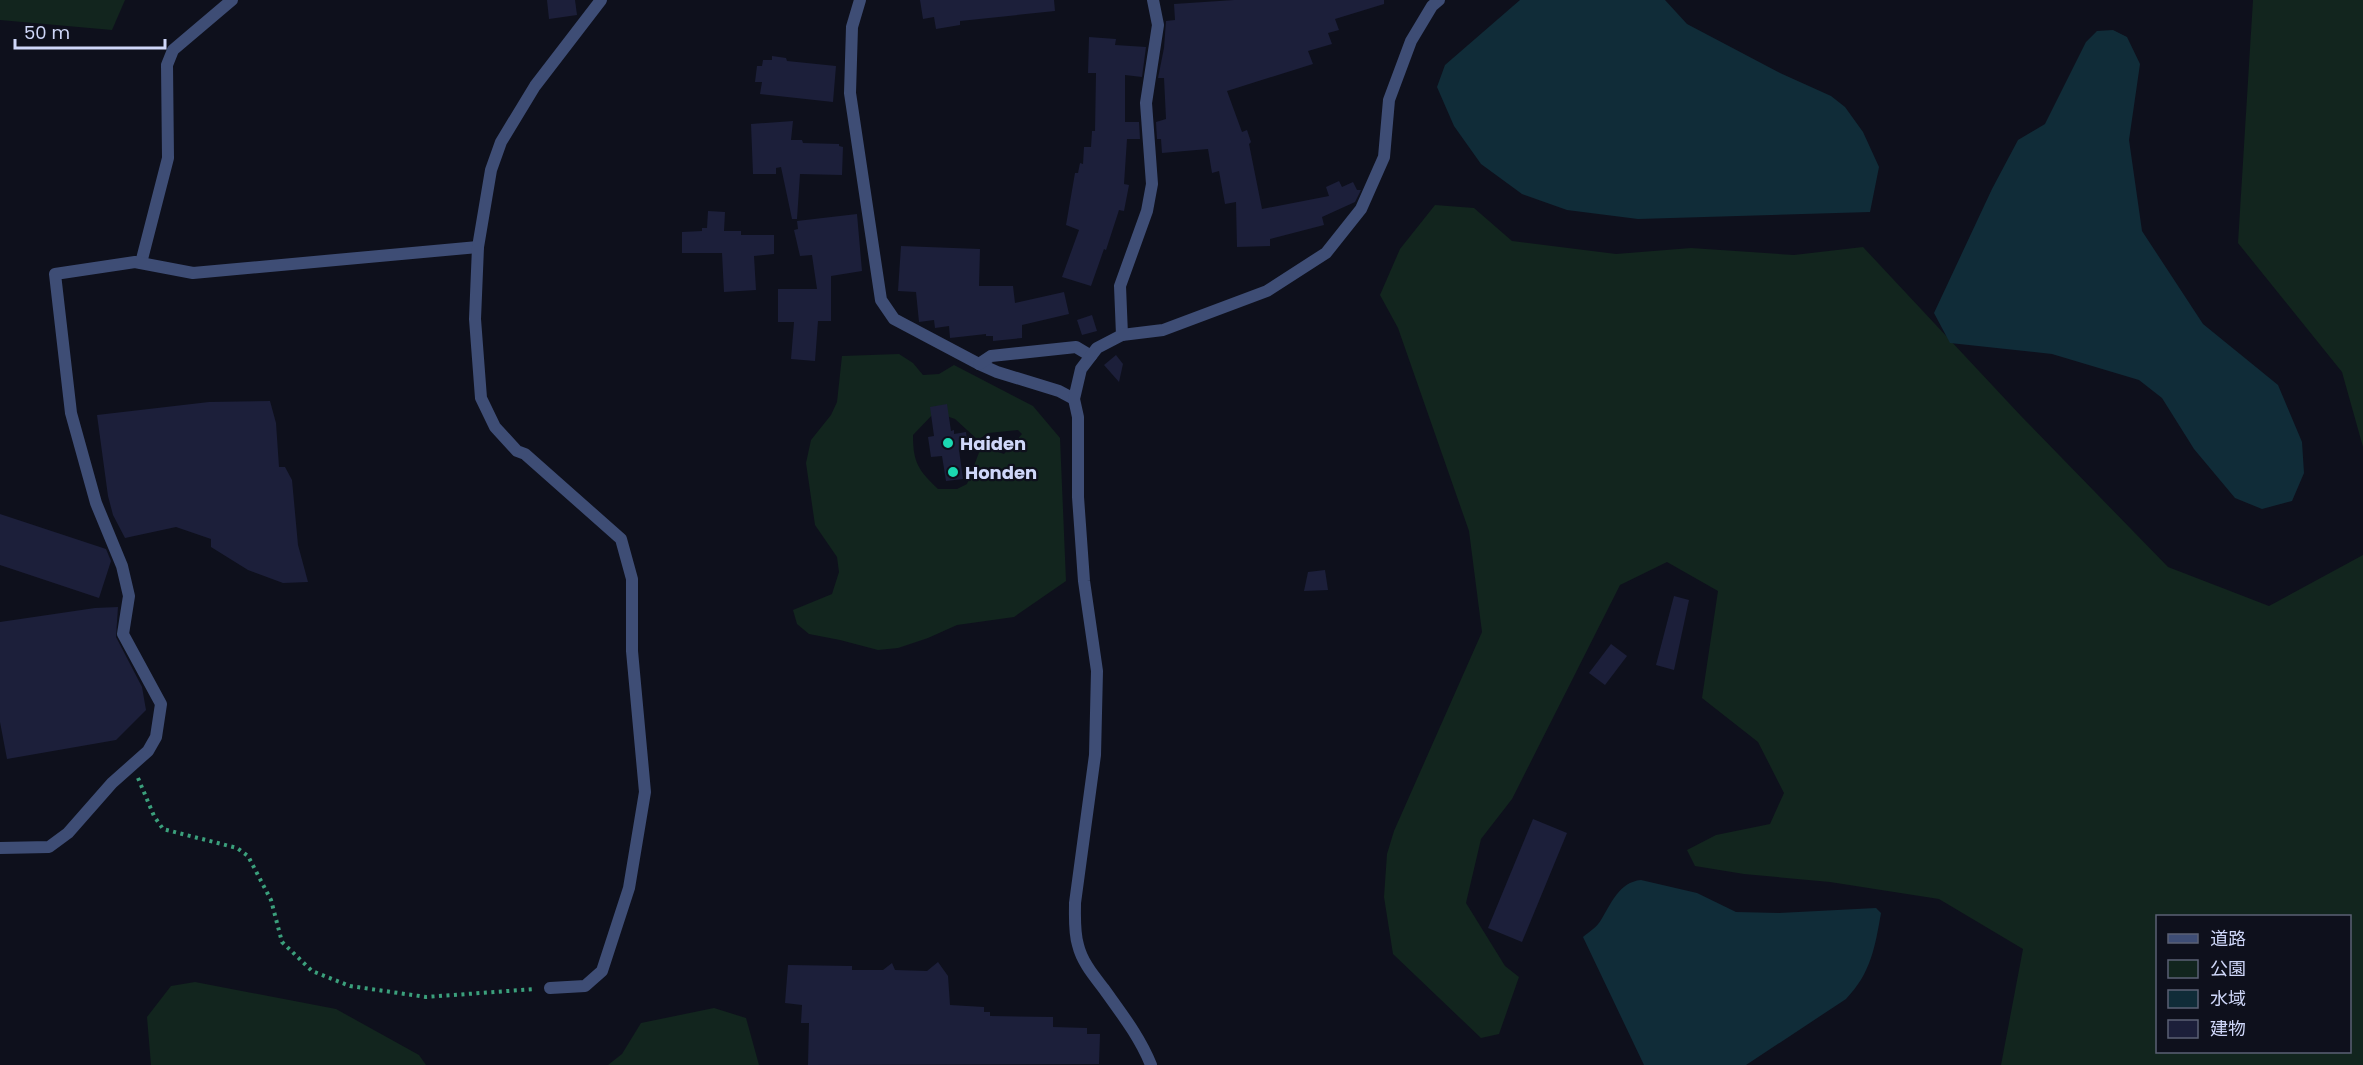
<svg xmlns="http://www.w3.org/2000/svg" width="2363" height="1065" font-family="Poppins,'Noto Sans JP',sans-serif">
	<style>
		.green { fill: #12251e; fill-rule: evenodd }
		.water { fill: #102c38 }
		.building { fill: #1c1f3a }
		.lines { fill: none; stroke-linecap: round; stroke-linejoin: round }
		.path { stroke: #3ba07c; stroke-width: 4; stroke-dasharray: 3 4.5; stroke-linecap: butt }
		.minor { stroke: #3e4d75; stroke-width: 12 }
		.poi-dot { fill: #1bd8b2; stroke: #0e101c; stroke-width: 2 }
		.labels { text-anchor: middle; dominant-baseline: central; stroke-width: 4.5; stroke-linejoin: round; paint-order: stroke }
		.poi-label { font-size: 18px; font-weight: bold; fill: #cfd7f9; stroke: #0e101c; text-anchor: start }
	</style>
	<rect width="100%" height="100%" fill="#0e101c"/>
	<g class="green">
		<polygon points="0,0 125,0 112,30 0,20"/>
		<polygon points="2253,0 2363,0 2363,447 2342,372 2238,243"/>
		<path d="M1435 205 1474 208 1512 241 1616 254 1691 248 1794 255 1863 247 2021 416 2168 567 2269 606 2363 555V1065H2001L2023 949 1939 899 1830 882 1744 874 1695 866 1687 850 1716 835 1770 824 1784 793 1758 742 1702 698 1718 591 1667 562 1620 585 1512 799 1481 839 1466 903 1505 966 1519 977 1499 1034 1481 1038 1393 954 1384 897 1387 854 1394 831 1482 632 1469 531 1398 328 1380 295 1400 249ZM2158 916H2350V1052H2158Z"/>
		<path d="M899 354 913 363 923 375 939 374 954 365 1033 406 1060 438 1066 581 1014 617 957 625 928 638 898 648 878 650 840 640 809 634 797 624 793 610 832 594 839 572 837 557 815 525 806 463 811 440 831 415 837 402 842 356ZM935 412 955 419 978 440 988 433 1018 430 1022 434 1004 454 987 448 980 450 967 484 957 489H938C918 470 913 462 913 435Z"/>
		<polygon points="195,982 336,1009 419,1055 426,1065 151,1065 147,1017 171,986"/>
		<polygon points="714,1008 746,1018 759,1065 608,1065 622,1054 641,1023"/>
	</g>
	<g class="water">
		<polygon points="1520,0 1665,0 1687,24 1780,73 1831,96 1845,107 1863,132 1879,167 1870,212 1638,219 1567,210 1522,194 1481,164 1454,126 1437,87 1445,65"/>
		<polygon points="2113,30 2127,37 2140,64 2129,140 2142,231 2203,324 2278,385 2302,442 2304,473 2292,501 2262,509 2235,498 2194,449 2162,398 2139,380 2052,354 1950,343 1934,313 1992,189 2018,140 2045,124 2086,42 2097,31"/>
		<path d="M1641 880 1697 893 1736 912 1779 913 1876 908 1881 913C1875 947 1871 973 1846 999L1746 1065H1644L1583 937C1589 932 1597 927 1601 920 1611 904 1619 882 1641 880Z"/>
	</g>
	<g class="building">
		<polygon points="547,0 575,0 577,15 549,19"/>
		<polygon points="920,0 1054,0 1055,11 960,21 960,25 936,29 934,17 923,19"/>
		<polygon points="1234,0 1384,0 1384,4 1335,19 1339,30 1328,33 1332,44 1308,51 1313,64 1227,91 1242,132 1247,130 1251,142 1249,144 1262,209 1329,196 1326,187 1339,181 1342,187 1353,182 1357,190 1361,190 1355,202 1322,217 1324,225 1270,239 1270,246 1237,247 1236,202 1225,204 1219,171 1212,173 1208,149 1162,153 1161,139 1157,139 1156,122 1166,119 1164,78 1158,78 1164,48 1166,21 1175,20 1174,4"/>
		<polygon points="1089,37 1116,39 1115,45 1146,47 1142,77 1125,75 1125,122 1139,122 1140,139 1127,139 1124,184 1129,185 1124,211 1119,210 1106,250 1104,249 1091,286 1062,277 1079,230 1066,225 1075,173 1078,173 1080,163 1083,164 1084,147 1091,147 1092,131 1095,131 1096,73 1088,73"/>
		<polygon points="772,56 786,58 787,61 836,66 833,102 760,94 762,82 755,82 757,66 762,66 763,60 772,60"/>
		<polygon points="793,121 791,140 802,140 803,143 839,144 839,146 843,147 842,175 800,174 797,219 792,219 781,167 776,168 776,174 753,174 751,124"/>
		<polygon points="708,211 725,212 724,231 741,231 741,235 774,235 774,254 754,256 756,290 724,292 722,253 682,253 682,232 702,231 702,228 707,228"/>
		<polygon points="857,214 862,271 831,276 831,321 818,321 815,361 791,359 794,322 778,322 778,289 817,289 812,255 800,256 794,230 798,229 797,221"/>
		<polygon points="901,246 980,249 979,286 1013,286 1015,303 1064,292 1069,314 1022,325 1022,338 993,341 993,336 986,336 986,334 950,338 949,326 935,328 934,320 919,322 916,292 898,291"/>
		<polygon points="1092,315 1097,331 1082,335 1077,320"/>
		<polygon points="1116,355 1123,364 1119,382 1104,365"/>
		<polygon points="270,401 276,423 279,467 285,467 292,480 298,545 308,582 283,583 248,570 211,547 211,539 176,527 125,538 113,515 108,496 97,415 209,402"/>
		<polygon points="947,404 951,431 954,430 954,434 966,432 968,449 959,450 963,479 946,481 942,456 931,457 928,437 934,436 930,407"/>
		<polygon points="0,514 106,549 111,561 99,598 0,565"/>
		<polygon points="1325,570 1328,590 1304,591 1308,572"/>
		<polygon points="1674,596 1689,600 1674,670 1656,665"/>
		<polygon points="118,607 116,637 142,687 146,710 116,740 7,759 0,722 0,622 95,608"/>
		<polygon points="1611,644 1627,656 1605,685 1589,673"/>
		<polygon points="1533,819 1567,833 1522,942 1488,928"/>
		<polygon points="938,962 948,976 950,1005 984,1007 984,1012 990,1012 990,1016 1053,1017 1053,1027 1087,1028 1087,1034 1100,1034 1099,1064 808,1065 809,1023 801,1023 802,1005 785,1003 788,965 852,966 852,970 883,970 892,963 895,970 927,971"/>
	</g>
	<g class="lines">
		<polyline class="path" points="138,778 154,816 163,829 237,848 248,856 271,900 282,942 312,971 350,986 426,997 535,989"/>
		<g class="minor">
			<polyline points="860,0 852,27 850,93 881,300 894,319 979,364 997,372 1059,391 1074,399"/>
			<polyline points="141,263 168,158 167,65 173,50 232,0"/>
			<polyline points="1122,335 1120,286 1147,211 1152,184 1146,103 1158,25 1153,0"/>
			<polyline points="979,364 991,356 1076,347 1091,356"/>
			<polyline points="0,848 49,847 68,833 112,783 148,751 156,737 161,704 123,634 129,596 122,566 96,503 71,413 55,274 135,262 193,273 478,247"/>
			<polyline points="550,988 585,986 602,971 629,888 645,792 632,651 632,579 621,539 525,454 517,451 495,427 481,398 475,319 478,247 491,170 501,142 535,86 601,0"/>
			<path d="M1151 1065C1140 1037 1121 1013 1104 989 1094 976 1082 962 1078 945 1074 932 1075 917 1075 903L1095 755 1097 671 1084 581 1078 497V417L1074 399 1081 369 1097 348 1122 335 1163 330 1267 291 1326 253 1361 209 1384 157 1389 100 1411 41 1432 6 1439 0"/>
		</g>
	</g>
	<g class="poi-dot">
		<circle cx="948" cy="443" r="6"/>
		<circle cx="953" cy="472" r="6"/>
	</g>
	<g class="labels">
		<g class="poi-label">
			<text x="960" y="443">Haiden</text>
			<text x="965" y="472">Honden</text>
		</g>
	</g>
	<rect x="2156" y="915" width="195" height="138" fill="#0e101c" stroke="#5b6074" stroke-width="1.5"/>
	<rect x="2168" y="934" width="30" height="9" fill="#3e4d75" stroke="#5b6074" stroke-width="1.5"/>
	<text x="2210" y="945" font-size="18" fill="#cfd7f9">道路</text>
	<rect x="2168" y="960" width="30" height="18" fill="#12251e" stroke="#5b6074" stroke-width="1.5"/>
	<text x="2210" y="975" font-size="18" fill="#cfd7f9">公園</text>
	<rect x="2168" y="990" width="30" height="18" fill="#102c38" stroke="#5b6074" stroke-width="1.5"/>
	<text x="2210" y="1005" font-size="18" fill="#cfd7f9">水域</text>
	<rect x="2168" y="1020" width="30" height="18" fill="#1c1f3a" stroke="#5b6074" stroke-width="1.5"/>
	<text x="2210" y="1035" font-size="18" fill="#cfd7f9">建物</text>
	<path d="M15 39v9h150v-9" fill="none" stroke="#cfd7f9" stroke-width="3"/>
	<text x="24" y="39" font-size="18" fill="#cfd7f9" stroke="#0e101c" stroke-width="4.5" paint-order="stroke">50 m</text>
</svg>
